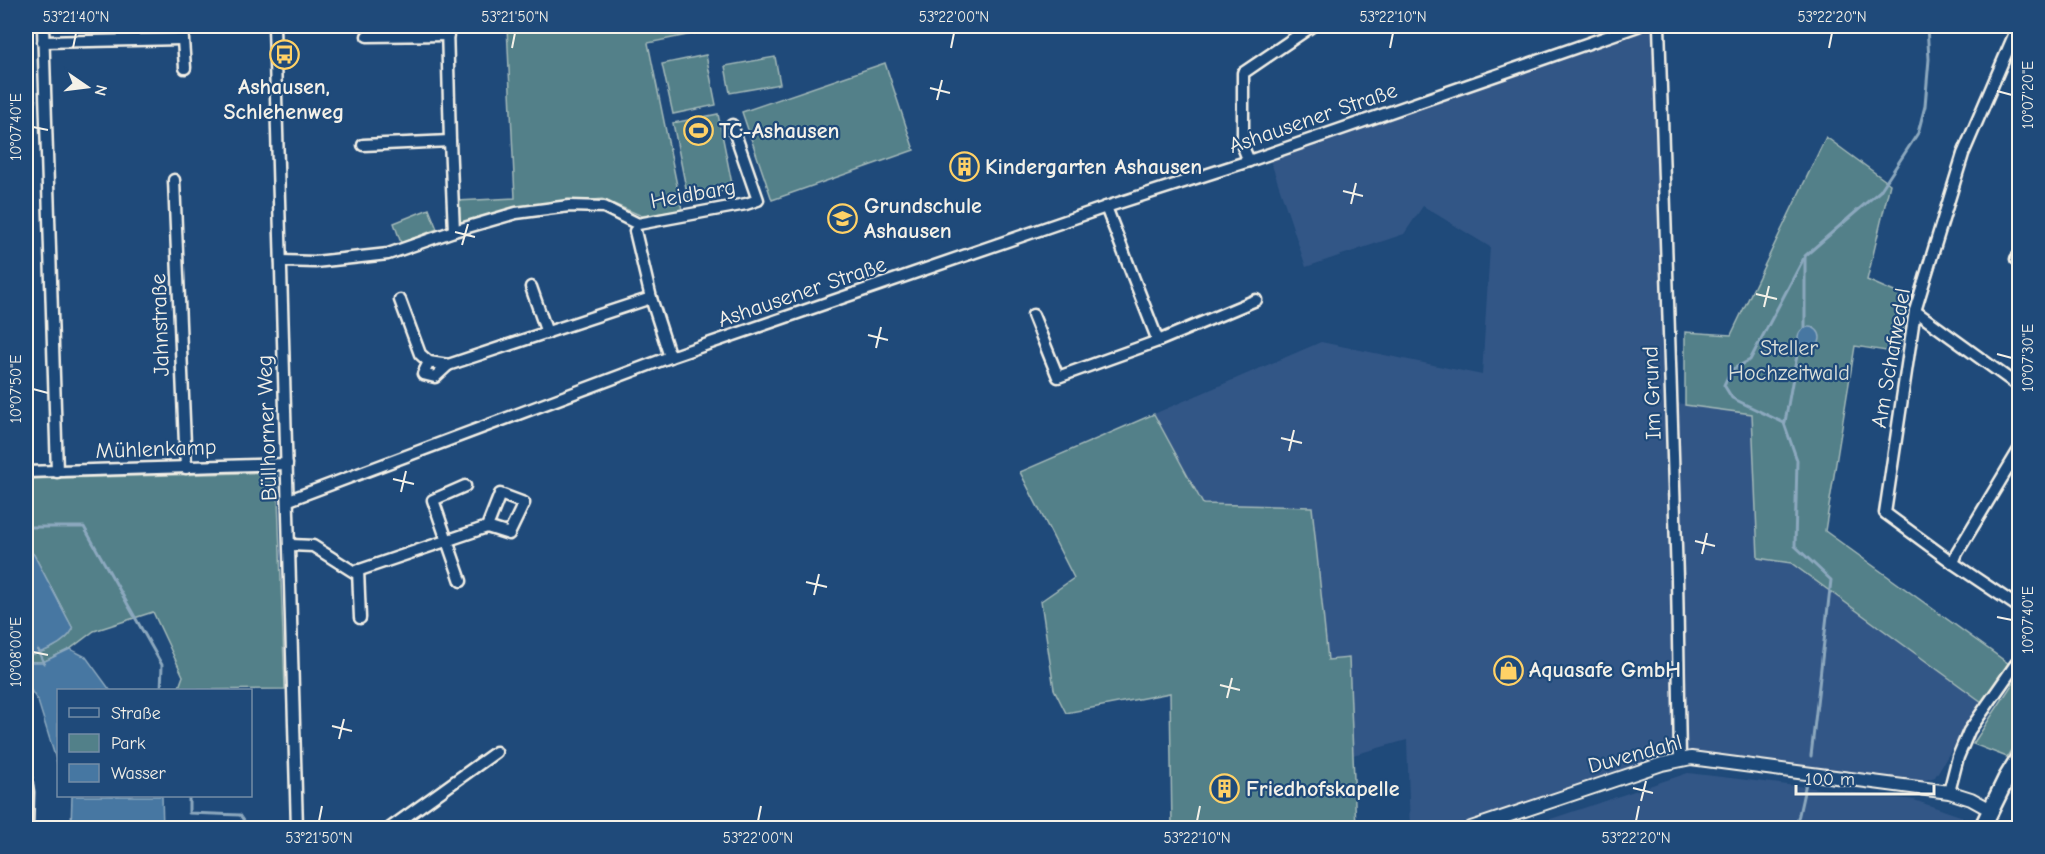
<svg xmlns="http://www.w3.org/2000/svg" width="2045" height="854" font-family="'Comic Neue',sans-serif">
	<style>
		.built { fill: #335686 }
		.green { fill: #528089; stroke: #a3b8b8; stroke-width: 1.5 }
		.water { fill: #4677a2; stroke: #8ca8be; stroke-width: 1.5 }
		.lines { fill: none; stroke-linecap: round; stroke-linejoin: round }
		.stream { stroke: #8ca8be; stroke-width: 3 }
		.minor-casing { stroke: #f4f1e8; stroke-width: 15 }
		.tertiary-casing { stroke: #f4f1e8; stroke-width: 16 }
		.secondary-casing { stroke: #f4f1e8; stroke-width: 20 }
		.minor { stroke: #1f4a7a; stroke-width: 10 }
		.tertiary { stroke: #1f4a7a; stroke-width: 12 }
		.secondary { stroke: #1f4a7a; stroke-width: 15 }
		.rail { stroke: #f4f1e8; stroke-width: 3; stroke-dasharray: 9 4.5; stroke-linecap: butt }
		.ticks { fill: none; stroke: #f4f1e8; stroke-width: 2 }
		.labels { text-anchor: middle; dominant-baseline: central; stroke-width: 4.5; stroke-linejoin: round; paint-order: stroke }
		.poi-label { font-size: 22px; font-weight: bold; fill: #f4f1e8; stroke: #1f4a7a; text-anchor: start }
		.street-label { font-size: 22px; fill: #f4f1e8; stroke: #1f4a7a }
		.park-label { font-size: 22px; fill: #dce0da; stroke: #1f4a7a }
		.neatline { fill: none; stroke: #f4f1e8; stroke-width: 2 }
		.ticks-label { font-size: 15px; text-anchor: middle; fill: #f4f1e8 }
	</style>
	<rect width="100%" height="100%" fill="#1f4a7a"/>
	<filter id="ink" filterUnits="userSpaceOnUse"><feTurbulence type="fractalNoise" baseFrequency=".0167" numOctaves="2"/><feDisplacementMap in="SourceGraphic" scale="12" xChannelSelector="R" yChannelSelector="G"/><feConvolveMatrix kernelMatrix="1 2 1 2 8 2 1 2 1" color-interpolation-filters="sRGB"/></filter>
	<g filter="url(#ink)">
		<g class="built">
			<polygon points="1653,28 1669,402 1752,413 1758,558 1791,564 1981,701 1935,777 1917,783 1692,754 1671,755 1450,828 1410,828 1407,740 1353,755 1349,658 1328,660 1312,507 1203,504 1154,414 1321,342 1482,375 1490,247 1423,206 1404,234 1306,267 1270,159"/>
			<polygon points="1688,773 1914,800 1963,817 1957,828 1524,828"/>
		</g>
		<g class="green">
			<polygon points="507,26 731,26 648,43 682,210 642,216 602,199 516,210 461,226 458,224 457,201 515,198"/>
			<polygon points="706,55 716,105 673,114 662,64"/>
			<polygon points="775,57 780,84 730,93 725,66"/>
			<polygon points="885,63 914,150 772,200 742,112"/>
			<polygon points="718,114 733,189 688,198 673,123"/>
			<polygon points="1826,137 1890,184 1867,280 1908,298 1899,353 1855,346 1825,531 2009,664 1982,702 1791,563 1758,558 1752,414 1685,405 1685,332 1731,335"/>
			<polygon points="429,209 437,229 401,243 394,223"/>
			<polygon points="1154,414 1203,504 1312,507 1328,660 1349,658 1356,828 1172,828 1170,693 1066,713 1054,689 1041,601 1074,578 1020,472"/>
			<path d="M277 472 285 689 178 690 183 676 153 612 94 631 70 649 43 662H26V655C42 653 65 645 73 629L34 555 26 546V479Z"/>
			<polygon points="2019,674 2019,737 2007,757 1973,744"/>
		</g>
		<g class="water">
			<circle cx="1809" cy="338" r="11"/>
			<path d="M26 546 34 555 73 629C65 644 42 654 26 655Z"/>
			<polygon points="70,649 86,657 110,690 58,690 58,766 38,701 26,683 26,662 43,662"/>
			<polygon points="72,796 162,796 163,828 71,828"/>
		</g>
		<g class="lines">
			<g class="stream">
				<polyline points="1805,327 1805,257"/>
				<polyline points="1785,422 1799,344"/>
				<polyline points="26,527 84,527 162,665 161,690"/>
				<polyline points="38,650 44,663"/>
				<polyline points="1811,756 1831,580 1795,546 1797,460 1784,423 1732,398 1724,385 1731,370 1750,360 1805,256 1880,191 1918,133 1925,106 1929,59 1927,26"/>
				<polyline points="189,796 189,813 240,815 249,828"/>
				<polyline points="1796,828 1806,783"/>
			</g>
			<defs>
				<g id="minor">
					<polyline points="43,26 57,472"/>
					<polyline points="182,26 185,68"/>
					<polyline points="274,26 297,828"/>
					<polyline points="447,26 450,141 454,231"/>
					<polyline points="1659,26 1677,578 1680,759"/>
					<polyline points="2018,26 1963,154 1915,311 1885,513 1953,563 2020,608"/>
					<polyline points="367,36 448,35"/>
					<polyline points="43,42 182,39"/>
					<polyline points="363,145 450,141"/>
					<polyline points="1249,161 1243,147 1243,73 1312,26"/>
					<polyline points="174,180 186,468"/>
					<polyline points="1106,207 1158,341 1256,300"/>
					<polyline points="635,231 651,298 670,357"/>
					<polyline points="2016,259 2020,254"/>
					<polyline points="281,261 315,262 388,254 454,231 516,213 569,206 604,207 638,224 746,204 758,200 732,125"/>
					<polyline points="531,287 547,333"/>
					<polyline points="400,300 420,354 429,362 448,365 651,298"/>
					<polyline points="1915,311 2020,387"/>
					<polyline points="1033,315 1058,377 1158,341"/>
					<polyline points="429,362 423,374 435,377 448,365"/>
					<polyline points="26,472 287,464"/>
					<polyline points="289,500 670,357 1106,207 1249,161 1638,26"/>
					<polyline points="291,545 313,546 354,572 487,527 509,534 524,503 500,494 487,527"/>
					<polyline points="1953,563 1957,553 2020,448"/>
					<polyline points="358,570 360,618"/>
					<polyline points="461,581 433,500 465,486"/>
					<polyline points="26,778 28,792 27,828"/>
					<polyline points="1949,792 1958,757 1969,731 2020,658"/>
					<polyline points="390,828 496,752"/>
				</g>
				<polyline id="tertiary" points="1471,828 1662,764 1691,758 1949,792 1971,799 1991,810"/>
				<polyline id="secondary" points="1982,828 2006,779 2020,756"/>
			</defs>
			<use href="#minor" class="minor-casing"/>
			<use href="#tertiary" class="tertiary-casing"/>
			<use href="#secondary" class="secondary-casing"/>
			<use href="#minor" class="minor"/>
			<use href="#tertiary" class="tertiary"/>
			<use href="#secondary" class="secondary"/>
			<polyline class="rail" points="2019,828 2020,828"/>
		</g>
	</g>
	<path class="ticks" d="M73 48 76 33M512 48 515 33M951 48 954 33M1390 48 1393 33M1829 48 1832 33M930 88 950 93M1997 91 2012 95M937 100 942 80M33 127 48 130M1343 191 1363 196M1351 204 1356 183M455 232 475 237M462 245 468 224M1756 294 1777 299M1764 307 1769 286M868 335 888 340M876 348 881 327M1997 354 2012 358M33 389 48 393M1281 438 1302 443M1289 451 1294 430M393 479 414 484M401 492 406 471M1695 541 1715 546M1702 554 1707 533M806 582 827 587M814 595 819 574M1997 617 2012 620M33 652 48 655M1220 685 1240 690M1227 698 1232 678M332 726 352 731M339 739 344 719M1633 788 1653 793M1641 801 1646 781M319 821 322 806M758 821 761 806M1197 821 1200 806M1636 821 1639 806"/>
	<defs>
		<symbol id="bus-ring" viewBox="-11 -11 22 22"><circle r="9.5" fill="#1f4a7a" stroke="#ffd166" stroke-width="1.5"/><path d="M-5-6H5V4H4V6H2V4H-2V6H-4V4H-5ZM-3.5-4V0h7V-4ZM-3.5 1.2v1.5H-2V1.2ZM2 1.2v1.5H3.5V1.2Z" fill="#ffd166"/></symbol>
		<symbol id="stadium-ring" viewBox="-11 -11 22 22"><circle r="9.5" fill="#1f4a7a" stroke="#ffd166" stroke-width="1.5"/><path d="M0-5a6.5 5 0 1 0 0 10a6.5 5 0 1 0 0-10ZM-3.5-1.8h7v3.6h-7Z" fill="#ffd166"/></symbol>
		<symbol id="building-ring" viewBox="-11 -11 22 22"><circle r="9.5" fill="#1f4a7a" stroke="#ffd166" stroke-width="1.5"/><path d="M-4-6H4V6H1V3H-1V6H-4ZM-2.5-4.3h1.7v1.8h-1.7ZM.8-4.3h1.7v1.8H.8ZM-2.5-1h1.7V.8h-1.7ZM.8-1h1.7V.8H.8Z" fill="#ffd166"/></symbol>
		<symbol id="school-ring" viewBox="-11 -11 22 22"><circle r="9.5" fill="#1f4a7a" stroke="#ffd166" stroke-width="1.5"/><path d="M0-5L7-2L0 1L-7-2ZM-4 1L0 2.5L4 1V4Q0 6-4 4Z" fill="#ffd166"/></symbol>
		<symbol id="shop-ring" viewBox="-11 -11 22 22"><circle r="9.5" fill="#1f4a7a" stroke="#ffd166" stroke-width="1.5"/><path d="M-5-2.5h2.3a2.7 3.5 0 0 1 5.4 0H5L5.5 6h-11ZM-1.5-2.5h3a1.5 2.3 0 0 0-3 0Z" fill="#ffd166"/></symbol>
	</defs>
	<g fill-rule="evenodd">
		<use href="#bus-ring" x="268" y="38" width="33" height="33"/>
		<use href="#stadium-ring" x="682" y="114" width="33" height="33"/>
		<use href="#building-ring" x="948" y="150" width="33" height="33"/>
		<use href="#school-ring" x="826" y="202" width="33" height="33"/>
		<use href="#shop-ring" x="1492" y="654" width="33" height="33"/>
		<use href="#building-ring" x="1208" y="772" width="33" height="33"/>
	</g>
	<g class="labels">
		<g class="poi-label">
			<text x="284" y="87" text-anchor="middle">Ashausen,<tspan x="284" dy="25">Schlehenweg</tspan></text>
			<text x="719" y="131">TC-Ashausen</text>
			<text x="985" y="167">Kindergarten Ashausen</text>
			<text x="864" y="206">Grundschule<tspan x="864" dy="25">Ashausen</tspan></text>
			<text x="1529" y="670">Aquasafe GmbH</text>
			<text x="1246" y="789">Friedhofskapelle</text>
		</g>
		<g class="street-label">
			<text transform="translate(1313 118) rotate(-19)">Ashausener Straße</text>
			<text transform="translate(693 194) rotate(-10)">Heidbarg</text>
			<text transform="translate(802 292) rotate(-19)">Ashausener Straße</text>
			<text transform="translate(160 325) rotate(-92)">Jahnstraße</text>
			<text transform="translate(1891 358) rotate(-80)">Am Schafwedel</text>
			<text transform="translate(1652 393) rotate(-92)">Im Grund</text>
			<text transform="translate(267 428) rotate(-92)">Büllhorner Weg</text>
			<text transform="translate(156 449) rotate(-2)">Mühlenkamp</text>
			<text transform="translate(1635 754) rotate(-15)">Duvendahl</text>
		</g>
		<g class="park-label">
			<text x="1789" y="348">Steller<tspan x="1789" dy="25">Hochzeitwald</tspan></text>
		</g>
	</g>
	<rect width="2045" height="854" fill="none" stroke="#1f4a7a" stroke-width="66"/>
	<rect x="57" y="689" width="195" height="108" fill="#1f4a7a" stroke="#748da6" stroke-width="1.5"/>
	<rect x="69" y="708" width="30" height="9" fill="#1f4a7a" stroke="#748da6" stroke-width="1.5"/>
	<text x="111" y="719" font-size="18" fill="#f4f1e8">Straße</text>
	<rect x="69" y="734" width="30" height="18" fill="#528089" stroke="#748da6" stroke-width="1.5"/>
	<text x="111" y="749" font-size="18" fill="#f4f1e8">Park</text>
	<rect x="69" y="764" width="30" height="18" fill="#4677a2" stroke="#748da6" stroke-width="1.5"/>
	<text x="111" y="779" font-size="18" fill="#f4f1e8">Wasser</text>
	<g transform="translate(87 87) rotate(104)" stroke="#1f4a7a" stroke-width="4.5" paint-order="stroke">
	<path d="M0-4.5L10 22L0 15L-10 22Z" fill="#f4f1e8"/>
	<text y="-9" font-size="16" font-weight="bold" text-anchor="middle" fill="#f4f1e8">N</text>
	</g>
	<path d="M1796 785v9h138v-9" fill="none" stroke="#f4f1e8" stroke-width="3"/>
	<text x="1805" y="785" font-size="18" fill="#f4f1e8" stroke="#1f4a7a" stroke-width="4.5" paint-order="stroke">100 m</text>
	<rect x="33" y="33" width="1979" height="788" class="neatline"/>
	<g class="ticks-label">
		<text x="76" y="22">53°21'40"N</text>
		<text x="515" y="22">53°21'50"N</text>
		<text x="954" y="22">53°22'00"N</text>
		<text x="1393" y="22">53°22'10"N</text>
		<text x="1832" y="22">53°22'20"N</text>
		<text transform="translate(2028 95) rotate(-90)" y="5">10°07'20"E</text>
		<text transform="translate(16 127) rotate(-90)" y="5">10°07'40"E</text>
		<text transform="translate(2028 358) rotate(-90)" y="5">10°07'30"E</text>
		<text transform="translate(16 389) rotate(-90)" y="5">10°07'50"E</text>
		<text transform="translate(2028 620) rotate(-90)" y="5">10°07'40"E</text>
		<text transform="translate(16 652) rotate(-90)" y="5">10°08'00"E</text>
		<text x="319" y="843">53°21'50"N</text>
		<text x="758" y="843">53°22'00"N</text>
		<text x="1197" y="843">53°22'10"N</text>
		<text x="1636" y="843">53°22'20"N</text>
	</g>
</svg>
